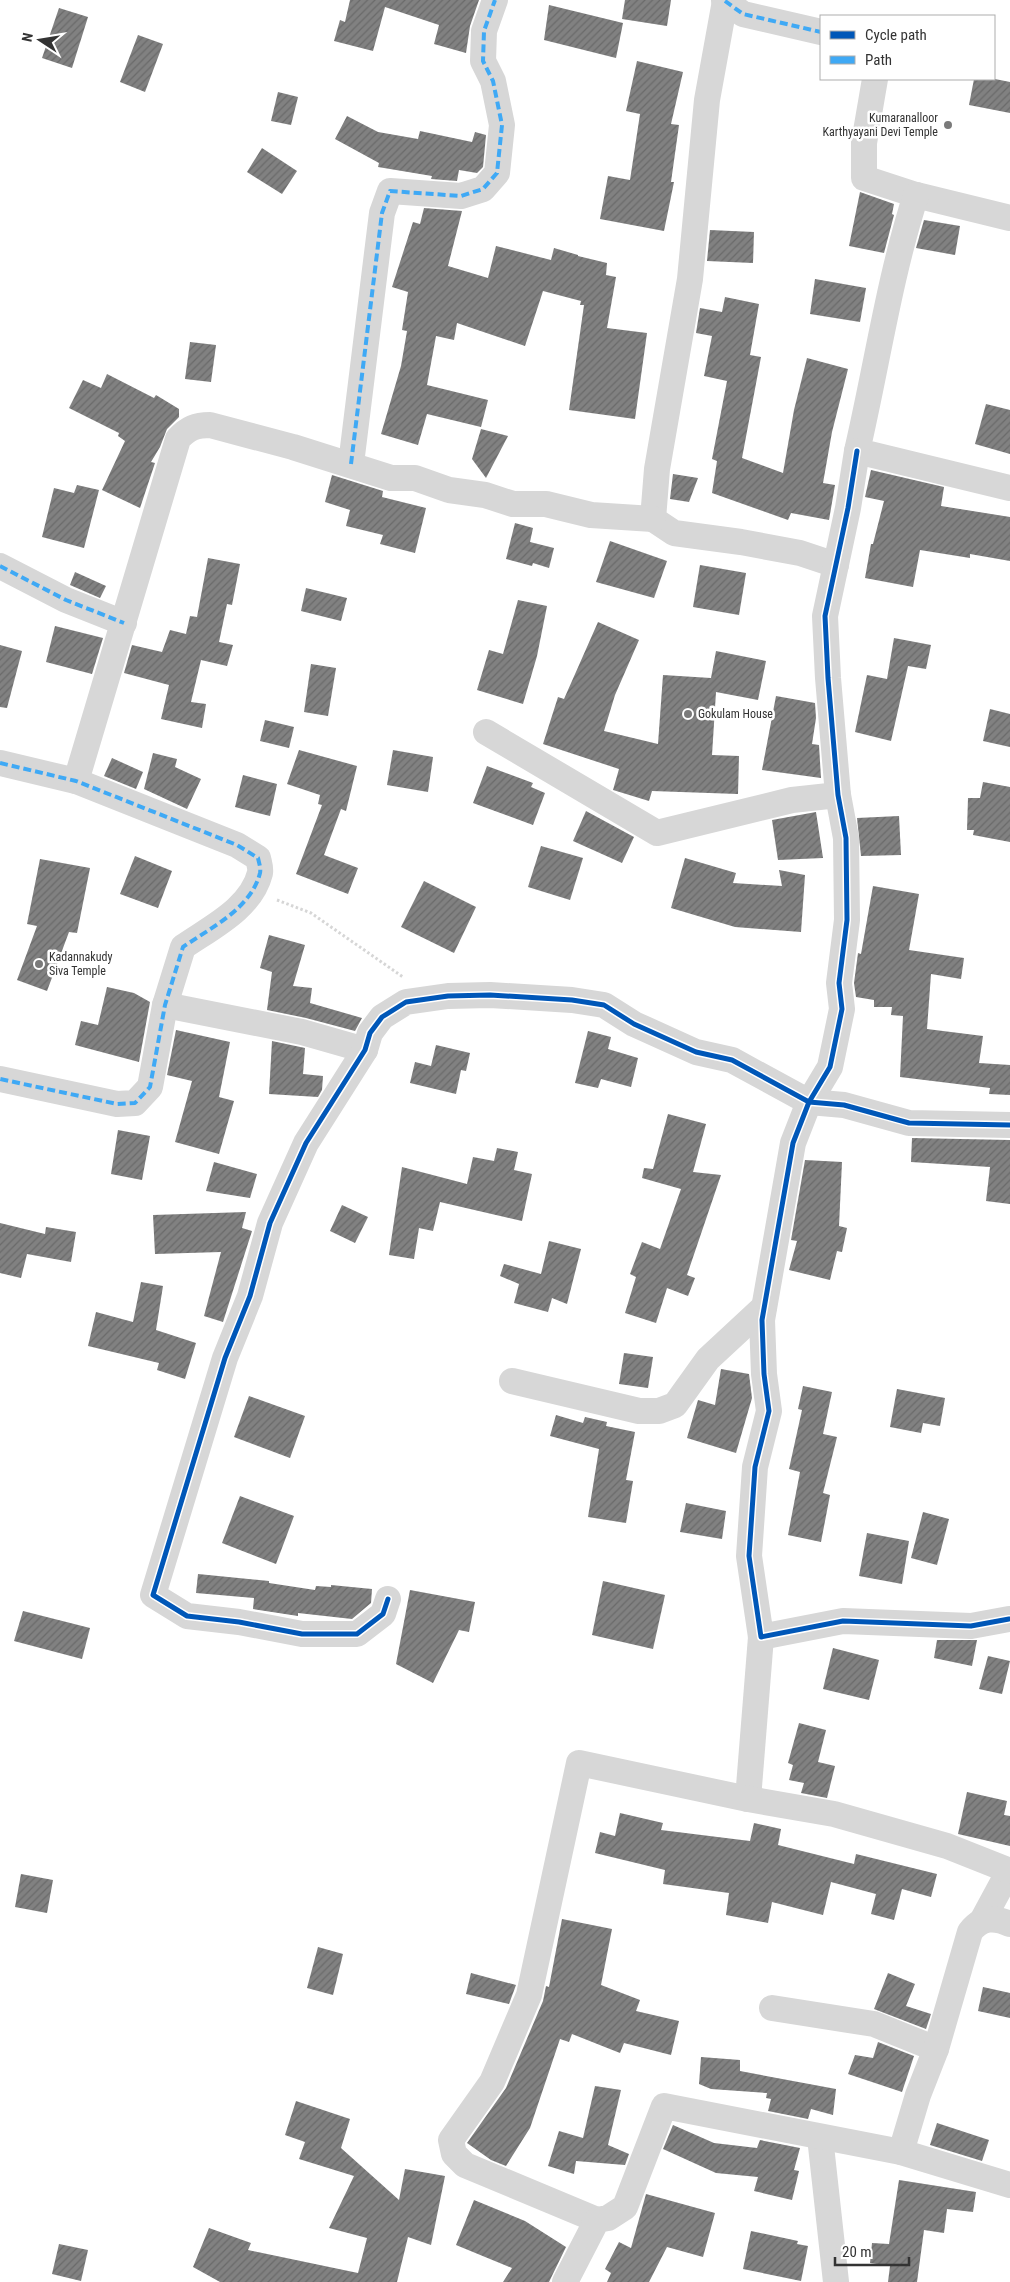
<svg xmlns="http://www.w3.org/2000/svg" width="1010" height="2282" font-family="'Roboto Condensed',sans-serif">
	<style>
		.building { fill: url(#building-hatch) }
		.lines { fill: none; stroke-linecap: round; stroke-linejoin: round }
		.path { stroke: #d6d6d6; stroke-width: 3; stroke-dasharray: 2.5 2.5; stroke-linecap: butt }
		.minor { stroke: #d7d7d7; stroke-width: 26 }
		.quiet { stroke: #3fa9f5; stroke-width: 4; stroke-dasharray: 8 4; stroke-linecap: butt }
		.cycleway-casing { stroke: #fff; stroke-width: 8 }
		.cycleway { stroke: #0057b8; stroke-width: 5 }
		.poi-dot { fill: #7a7a7a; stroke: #fff; stroke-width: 2 }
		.labels { text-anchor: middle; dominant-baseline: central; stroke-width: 5; stroke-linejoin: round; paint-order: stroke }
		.poi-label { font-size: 12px; fill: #333; stroke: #fff; text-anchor: start }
	</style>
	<defs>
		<pattern id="building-hatch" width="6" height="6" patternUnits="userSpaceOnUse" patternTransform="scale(1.25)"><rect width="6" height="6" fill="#818181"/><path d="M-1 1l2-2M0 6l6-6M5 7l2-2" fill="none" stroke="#6a6a6a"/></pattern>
	</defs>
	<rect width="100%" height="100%" fill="#fff"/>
	<g class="building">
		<polygon points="350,0 479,0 470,26 466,53 434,44 439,25 385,7 373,51 334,41 340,20 345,22"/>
		<polygon points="625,0 671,0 667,26 622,19"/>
		<polygon points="549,5 623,23 616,58 544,40"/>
		<polygon points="59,8 88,17 72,68 42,58"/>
		<polygon points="138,35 163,44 145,92 120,82"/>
		<polygon points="637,61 683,72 671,124 679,125 671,182 674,182 664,231 600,219 608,176 630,180 640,114 626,111"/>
		<polygon points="974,79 995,79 1010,82 1010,113 969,105"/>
		<polygon points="278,92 298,97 291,125 271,121"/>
		<polygon points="347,116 378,132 418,139 420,131 472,142 475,132 486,135 483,167 477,173 459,170 457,181 431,179 432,176 378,167 379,163 335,139"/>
		<polygon points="262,148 297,171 282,194 247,172"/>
		<polygon points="860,192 894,204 892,214 894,215 884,253 849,246"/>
		<polygon points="424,208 462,211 448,266 488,278 496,246 551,260 554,248 578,255 578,256 607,263 606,275 616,277 607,328 647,333 635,419 569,410 584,305 580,305 581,301 543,291 525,346 457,323 454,340 436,336 427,385 488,400 481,427 427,414 418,445 381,434 401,366 407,331 402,330 408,292 392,287 413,222 420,224"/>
		<polygon points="924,220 960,226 955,255 916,248"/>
		<polygon points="710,230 754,232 753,263 707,261"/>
		<polygon points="815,279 866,288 860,322 810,314"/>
		<polygon points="725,297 759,304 750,355 761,357 742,458 783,473 794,410 807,358 848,369 832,432 823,483 835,485 829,520 791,513 788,520 712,493 717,461 712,459 727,381 704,376 712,336 696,333 700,308 722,312"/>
		<polygon points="190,342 216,345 211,382 185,379"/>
		<polygon points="107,374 154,398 156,395 179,409 179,417 167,429 160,447 151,462 155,463 140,508 102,490 125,441 118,436 119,433 69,408 83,380 101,388"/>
		<polygon points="986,404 1010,410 1010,454 975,444"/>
		<polygon points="481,429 508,436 486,478 472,459"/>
		<polygon points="871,470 944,487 941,506 1010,517 1010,561 970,554 970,558 920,550 913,587 865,578 871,544 873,544 884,501 865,497"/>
		<polygon points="673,474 698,478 689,502 670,499"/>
		<polygon points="332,475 383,491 382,497 426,508 415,553 380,544 383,535 346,526 350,510 325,502"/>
		<polygon points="77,485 99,490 84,548 42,537 54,488 74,493"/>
		<polygon points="515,523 533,528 530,542 554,548 549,568 533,563 532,566 506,559"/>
		<polygon points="610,541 667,561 654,598 596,582"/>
		<polygon points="208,558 240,564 232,605 227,604 219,642 233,645 227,666 201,660 191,702 206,704 202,728 161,719 169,685 124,673 132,645 162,652 170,630 186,634 190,616 197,617"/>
		<polygon points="700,565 746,573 739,615 693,607"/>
		<polygon points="75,572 106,586 100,598 70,585"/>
		<polygon points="306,588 347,598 341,621 301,611"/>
		<polygon points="518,600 547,606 537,656 523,704 477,690 489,650 503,654"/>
		<polygon points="598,622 639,640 615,695 604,731 658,744 663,675 711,678 716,651 766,661 758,700 716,692 712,755 739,756 738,794 652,791 649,801 613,790 619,769 543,744 558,697 564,699"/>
		<polygon points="55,626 103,638 92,674 46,662"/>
		<polygon points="894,638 931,645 926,669 908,666 891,741 855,732 867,675 887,679"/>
		<polygon points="0,645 22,651 7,708 0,707"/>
		<polygon points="311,664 336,668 328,716 304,712"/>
		<polygon points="776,696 815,703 816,718 812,744 819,745 821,778 762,770"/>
		<polygon points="990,709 1010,714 1010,747 983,741"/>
		<polygon points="265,720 294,727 289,748 260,741"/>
		<polygon points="299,750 357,766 346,811 341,809 324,855 358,868 348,894 296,874 322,805 318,804 320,795 287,784"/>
		<polygon points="393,750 433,757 428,792 387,785"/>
		<polygon points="153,753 177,759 175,767 201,779 187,809 144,789"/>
		<polygon points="112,758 143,772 136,789 104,776"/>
		<polygon points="487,766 533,783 531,787 545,793 533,825 473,803"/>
		<polygon points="243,775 277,784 270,816 235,807"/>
		<polygon points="983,782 1010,787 1010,842 973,835 974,830 967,830 968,798 980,798"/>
		<polygon points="586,811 634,837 622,863 573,841"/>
		<polygon points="816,812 823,858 778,860 772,820"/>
		<polygon points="899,816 901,855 861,856 857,818"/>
		<polygon points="541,846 583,858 570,900 528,887"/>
		<polygon points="135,856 172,871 158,908 120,894"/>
		<polygon points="685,858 736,873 733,883 782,886 779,870 805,875 801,932 735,927 671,908"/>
		<polygon points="40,859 90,868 77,933 69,932 47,991 17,980 37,926 27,924"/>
		<polygon points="424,881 476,907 454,953 401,927"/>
		<polygon points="873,886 919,894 909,950 964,958 961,979 931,974 927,1029 983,1036 979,1063 1010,1065 1010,1095 989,1094 990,1088 900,1077 903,1016 891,1015 892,1007 874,1007 874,1000 856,997 854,983 858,953 861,954"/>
		<polygon points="269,935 305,945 293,986 312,988 310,1003 362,1018 355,1031 306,1018 267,1010 272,972 260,968"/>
		<polygon points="107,987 134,993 150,1002 139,1062 75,1045 81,1021 98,1025"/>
		<polygon points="176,1030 230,1042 219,1097 234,1101 219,1154 175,1142 192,1081 167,1075"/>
		<polygon points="588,1031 611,1037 608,1049 638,1058 631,1087 601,1079 598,1088 575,1083"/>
		<polygon points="272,1041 305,1048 303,1074 323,1076 322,1090 318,1097 269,1094"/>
		<polygon points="436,1045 470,1053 466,1071 461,1070 456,1094 410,1083 415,1062 431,1066"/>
		<polygon points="668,1114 706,1124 693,1172 721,1175 687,1275 695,1278 688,1296 667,1288 656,1323 625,1313 636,1277 630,1274 642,1242 660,1249 681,1189 642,1178 644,1168 653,1169"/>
		<polygon points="118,1130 150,1136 142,1180 111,1174"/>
		<polygon points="912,1138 1010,1140 1010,1204 986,1201 990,1167 911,1162"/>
		<polygon points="497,1148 518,1152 514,1170 532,1174 522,1221 440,1202 433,1231 419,1228 414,1259 389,1255 402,1167 467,1184 473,1157 494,1161"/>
		<polygon points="805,1160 842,1162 839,1226 847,1228 842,1252 837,1251 830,1280 789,1270 797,1241 791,1240"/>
		<polygon points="214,1162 257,1174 250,1198 206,1191"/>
		<polygon points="342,1205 368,1217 355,1243 330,1231"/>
		<polygon points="246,1212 242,1228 252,1231 223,1322 204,1316 221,1252 155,1254 153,1215"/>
		<polygon points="0,1223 45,1234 46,1227 76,1232 71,1262 27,1254 21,1278 0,1273"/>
		<polygon points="549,1241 581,1249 567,1304 552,1298 548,1312 514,1303 519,1284 500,1276 504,1264 541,1274"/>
		<polygon points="141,1282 163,1286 156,1330 196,1343 185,1379 157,1370 159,1363 88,1346 96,1312 133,1322"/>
		<polygon points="624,1353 653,1357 648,1388 619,1384"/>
		<polygon points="721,1369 749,1374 752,1398 736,1453 687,1438 698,1400 715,1405"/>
		<polygon points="803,1386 832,1392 823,1434 837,1437 823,1493 830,1495 821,1542 788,1535 800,1472 789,1469 802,1410 798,1409"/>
		<polygon points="897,1389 945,1398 940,1426 923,1423 921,1433 890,1427"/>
		<polygon points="249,1396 305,1416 290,1458 234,1437"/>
		<polygon points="556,1415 583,1423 585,1417 607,1422 606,1426 635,1432 626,1480 633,1481 626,1523 588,1517 599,1449 550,1436"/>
		<polygon points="240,1496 294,1516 276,1564 222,1543"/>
		<polygon points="686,1503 726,1511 722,1539 680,1532"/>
		<polygon points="923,1512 949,1519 937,1565 911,1558"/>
		<polygon points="867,1533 909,1541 902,1584 859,1576"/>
		<polygon points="198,1574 269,1581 269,1583 315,1590 316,1586 331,1587 331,1585 372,1589 371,1603 352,1619 298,1613 298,1616 253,1609 254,1598 196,1593"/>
		<polygon points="603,1581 665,1595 653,1649 592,1635"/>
		<polygon points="410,1590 475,1602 469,1632 459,1630 433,1683 396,1664"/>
		<polygon points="23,1611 90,1628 82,1659 14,1641"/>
		<polygon points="937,1640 977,1640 972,1666 934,1658"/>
		<polygon points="833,1648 879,1660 869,1700 823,1689"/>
		<polygon points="988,1656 1010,1661 1002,1694 979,1689"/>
		<polygon points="799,1723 826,1730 818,1762 835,1766 827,1798 801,1793 804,1783 789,1780 793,1765 788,1763"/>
		<polygon points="967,1792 1007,1801 1004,1815 1010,1816 1010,1846 958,1834"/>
		<polygon points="620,1813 663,1823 661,1830 750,1841 754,1823 781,1829 778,1845 854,1864 856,1854 937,1874 931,1897 902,1889 894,1920 871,1914 876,1894 831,1882 823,1915 772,1902 768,1923 726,1915 729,1893 663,1884 665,1870 595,1853 600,1832 615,1836"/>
		<polygon points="21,1874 53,1880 47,1913 15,1907"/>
		<polygon points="562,1919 612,1929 601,1985 640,2000 636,2011 679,2021 671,2055 624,2043 620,2053 572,2034 569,2042 560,2039 530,2128 506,2166 491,2160 467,2143 506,2088 543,2001 546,1986 549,1987"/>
		<polygon points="318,1947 343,1954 333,1995 307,1988"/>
		<polygon points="471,1973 516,1985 509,2004 466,1994"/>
		<polygon points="888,1973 915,1984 906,2006 931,2014 926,2029 874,2009"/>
		<polygon points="983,1987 1010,1993 1010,2018 978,2011"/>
		<polygon points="878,2042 914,2056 902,2092 848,2074 855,2055 873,2058"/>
		<polygon points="701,2057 740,2060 740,2071 836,2089 833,2115 811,2109 808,2119 768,2111 771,2099 766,2098 767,2093 711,2089 699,2084"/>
		<polygon points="595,2086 621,2090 608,2145 629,2154 625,2165 576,2161 574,2174 548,2166 559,2131 583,2138"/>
		<polygon points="296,2101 350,2119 341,2148 399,2200 405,2169 445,2176 431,2245 408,2237 397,2282 220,2282 193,2267 209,2228 251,2243 248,2250 358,2273 367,2238 329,2228 354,2176 299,2159 305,2142 285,2135"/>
		<polygon points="937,2123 989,2140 982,2161 930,2145"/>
		<polygon points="673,2125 714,2143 757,2148 760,2140 800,2148 794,2170 799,2171 792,2200 754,2191 758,2177 716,2173 663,2149"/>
		<polygon points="899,2180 976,2192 973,2212 947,2209 944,2233 924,2230 917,2282 888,2282 890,2266 870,2263 872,2243 889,2244"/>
		<polygon points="646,2194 715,2213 703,2257 667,2247 649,2282 607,2282 611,2273 605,2269 619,2242 631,2248"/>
		<polygon points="474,2200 525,2221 566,2247 549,2282 503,2282 512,2268 456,2245"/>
		<polygon points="751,2231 798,2241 797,2244 808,2246 801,2281 743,2269"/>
		<polygon points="59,2244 88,2250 81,2281 52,2274"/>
	</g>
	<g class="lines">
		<polyline class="path" points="277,900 311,913 403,977"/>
		<g class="minor">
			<polyline points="724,0 743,14 821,32"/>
			<polyline points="725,1 707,100 690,279 657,469 653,519 674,533 741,542 800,553 836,565"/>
			<polyline points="875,79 864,143 864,178 916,195 1010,218"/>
			<path d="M916 195C889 279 877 365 857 451L1010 488"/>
			<polyline points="857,451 848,508 825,616 828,678 838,795 846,838 847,920 839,983 842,1009 830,1067 809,1102 793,1143 762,1320 764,1374 769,1411 755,1467 749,1556 761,1637 843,1621 971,1626 1009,1619"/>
			<polyline points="351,464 382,213 390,191 461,196 483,189 497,173 502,125 493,81 483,61 484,31 495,0"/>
			<polyline points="0,566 66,600 124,623"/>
			<polyline points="486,732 657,833 792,800 838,795"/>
			<path d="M0 763 76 781 237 845 258 858C259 863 261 868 260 873 251 909 210 928 183 947L165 1005 150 1087 135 1103 117 1104 0 1079"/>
			<path d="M76 781 178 439C188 428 196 425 210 425L293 447 391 478H415L449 490 485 495 513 504H546L591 515 653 519"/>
			<polyline points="165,1005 302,1032 365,1050"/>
			<polyline points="512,1381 639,1411 659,1411 675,1405 708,1359 764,1307"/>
			<polyline points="388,1599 383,1614 357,1634 302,1634 239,1622 187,1616 153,1595 225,1358 250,1296 270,1223 306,1143 365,1050 370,1033 382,1017 406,1002 448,996 490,995 572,1000 604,1005 634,1024 696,1052 732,1060 809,1102 844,1105 909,1123 1010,1125"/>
			<polyline points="748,1799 761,1637"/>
			<polyline points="982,1921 1009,1871"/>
			<polyline points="772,2008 874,2024 936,2049"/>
			<polyline points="820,2137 836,2282"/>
			<path d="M901 2152 918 2095 936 2049 970 1932C981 1917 994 1917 1010 1924"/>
			<polyline points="597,2220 465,2165 454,2154 451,2140 492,2082 529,1995 579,1763 748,1799 834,1814 947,1846 1010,1871"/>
			<polyline points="565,2282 597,2220 608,2218 625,2207 664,2106 901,2152 1010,2185"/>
		</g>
		<g class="quiet">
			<polyline points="725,1 743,14 821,32"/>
			<polyline points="351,464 382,213 390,191 461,196 483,189 497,173 502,125 493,81 483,61 484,31 495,0"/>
			<polyline points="0,566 66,600 124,623"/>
			<path d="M0 763 76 781 237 845 258 858C259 863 261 868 260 873 251 909 210 928 183 947L165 1005 150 1087 135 1103 117 1104 0 1079"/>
		</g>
		<defs>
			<g id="cycleway">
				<polyline points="857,451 848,508 825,616 828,678 838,795 846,838 847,920 839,983 842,1009 830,1067 809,1102 793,1143 762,1320 764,1374 769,1411 755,1467 749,1556 761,1637 843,1621 971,1626 1009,1619"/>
				<polyline points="388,1599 383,1614 357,1634 302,1634 239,1622 187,1616 153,1595 225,1358 250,1296 270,1223 306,1143 365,1050 370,1033 382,1017 406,1002 448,996 490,995 572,1000 604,1005 634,1024 696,1052 732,1060 809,1102 844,1105 909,1123 1010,1125"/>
			</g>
		</defs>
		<use href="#cycleway" class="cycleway-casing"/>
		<use href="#cycleway" class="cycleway"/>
	</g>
	<g class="poi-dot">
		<circle cx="948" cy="125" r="5"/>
		<circle cx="688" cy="714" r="5"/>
		<circle cx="39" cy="964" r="5"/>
	</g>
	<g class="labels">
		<g class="poi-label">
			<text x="938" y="118" text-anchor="end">Kumaranalloor<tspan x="938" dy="14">Karthyayani Devi Temple</tspan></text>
			<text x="698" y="714">Gokulam House</text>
			<text x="49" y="957">Kadannakudy<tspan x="49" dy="14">Siva Temple</tspan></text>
		</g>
	</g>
	<rect x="820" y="15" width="175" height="65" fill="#ffffff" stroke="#adadad"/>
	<rect x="830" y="31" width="25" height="8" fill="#0057b8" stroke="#adadad"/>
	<text x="865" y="40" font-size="15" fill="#333333">Cycle path</text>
	<rect x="830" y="56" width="25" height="8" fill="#3fa9f5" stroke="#adadad"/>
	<text x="865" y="65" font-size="15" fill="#333333">Path</text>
	<g transform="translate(40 40) rotate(282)" stroke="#ffffff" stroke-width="4" paint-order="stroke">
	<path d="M0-4L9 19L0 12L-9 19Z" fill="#333333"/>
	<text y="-8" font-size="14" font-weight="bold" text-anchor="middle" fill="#333333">N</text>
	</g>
	<path d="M835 2257v8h74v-8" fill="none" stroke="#333333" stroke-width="2.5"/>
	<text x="842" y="2257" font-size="15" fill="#333333" stroke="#ffffff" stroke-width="4" paint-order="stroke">20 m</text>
</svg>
